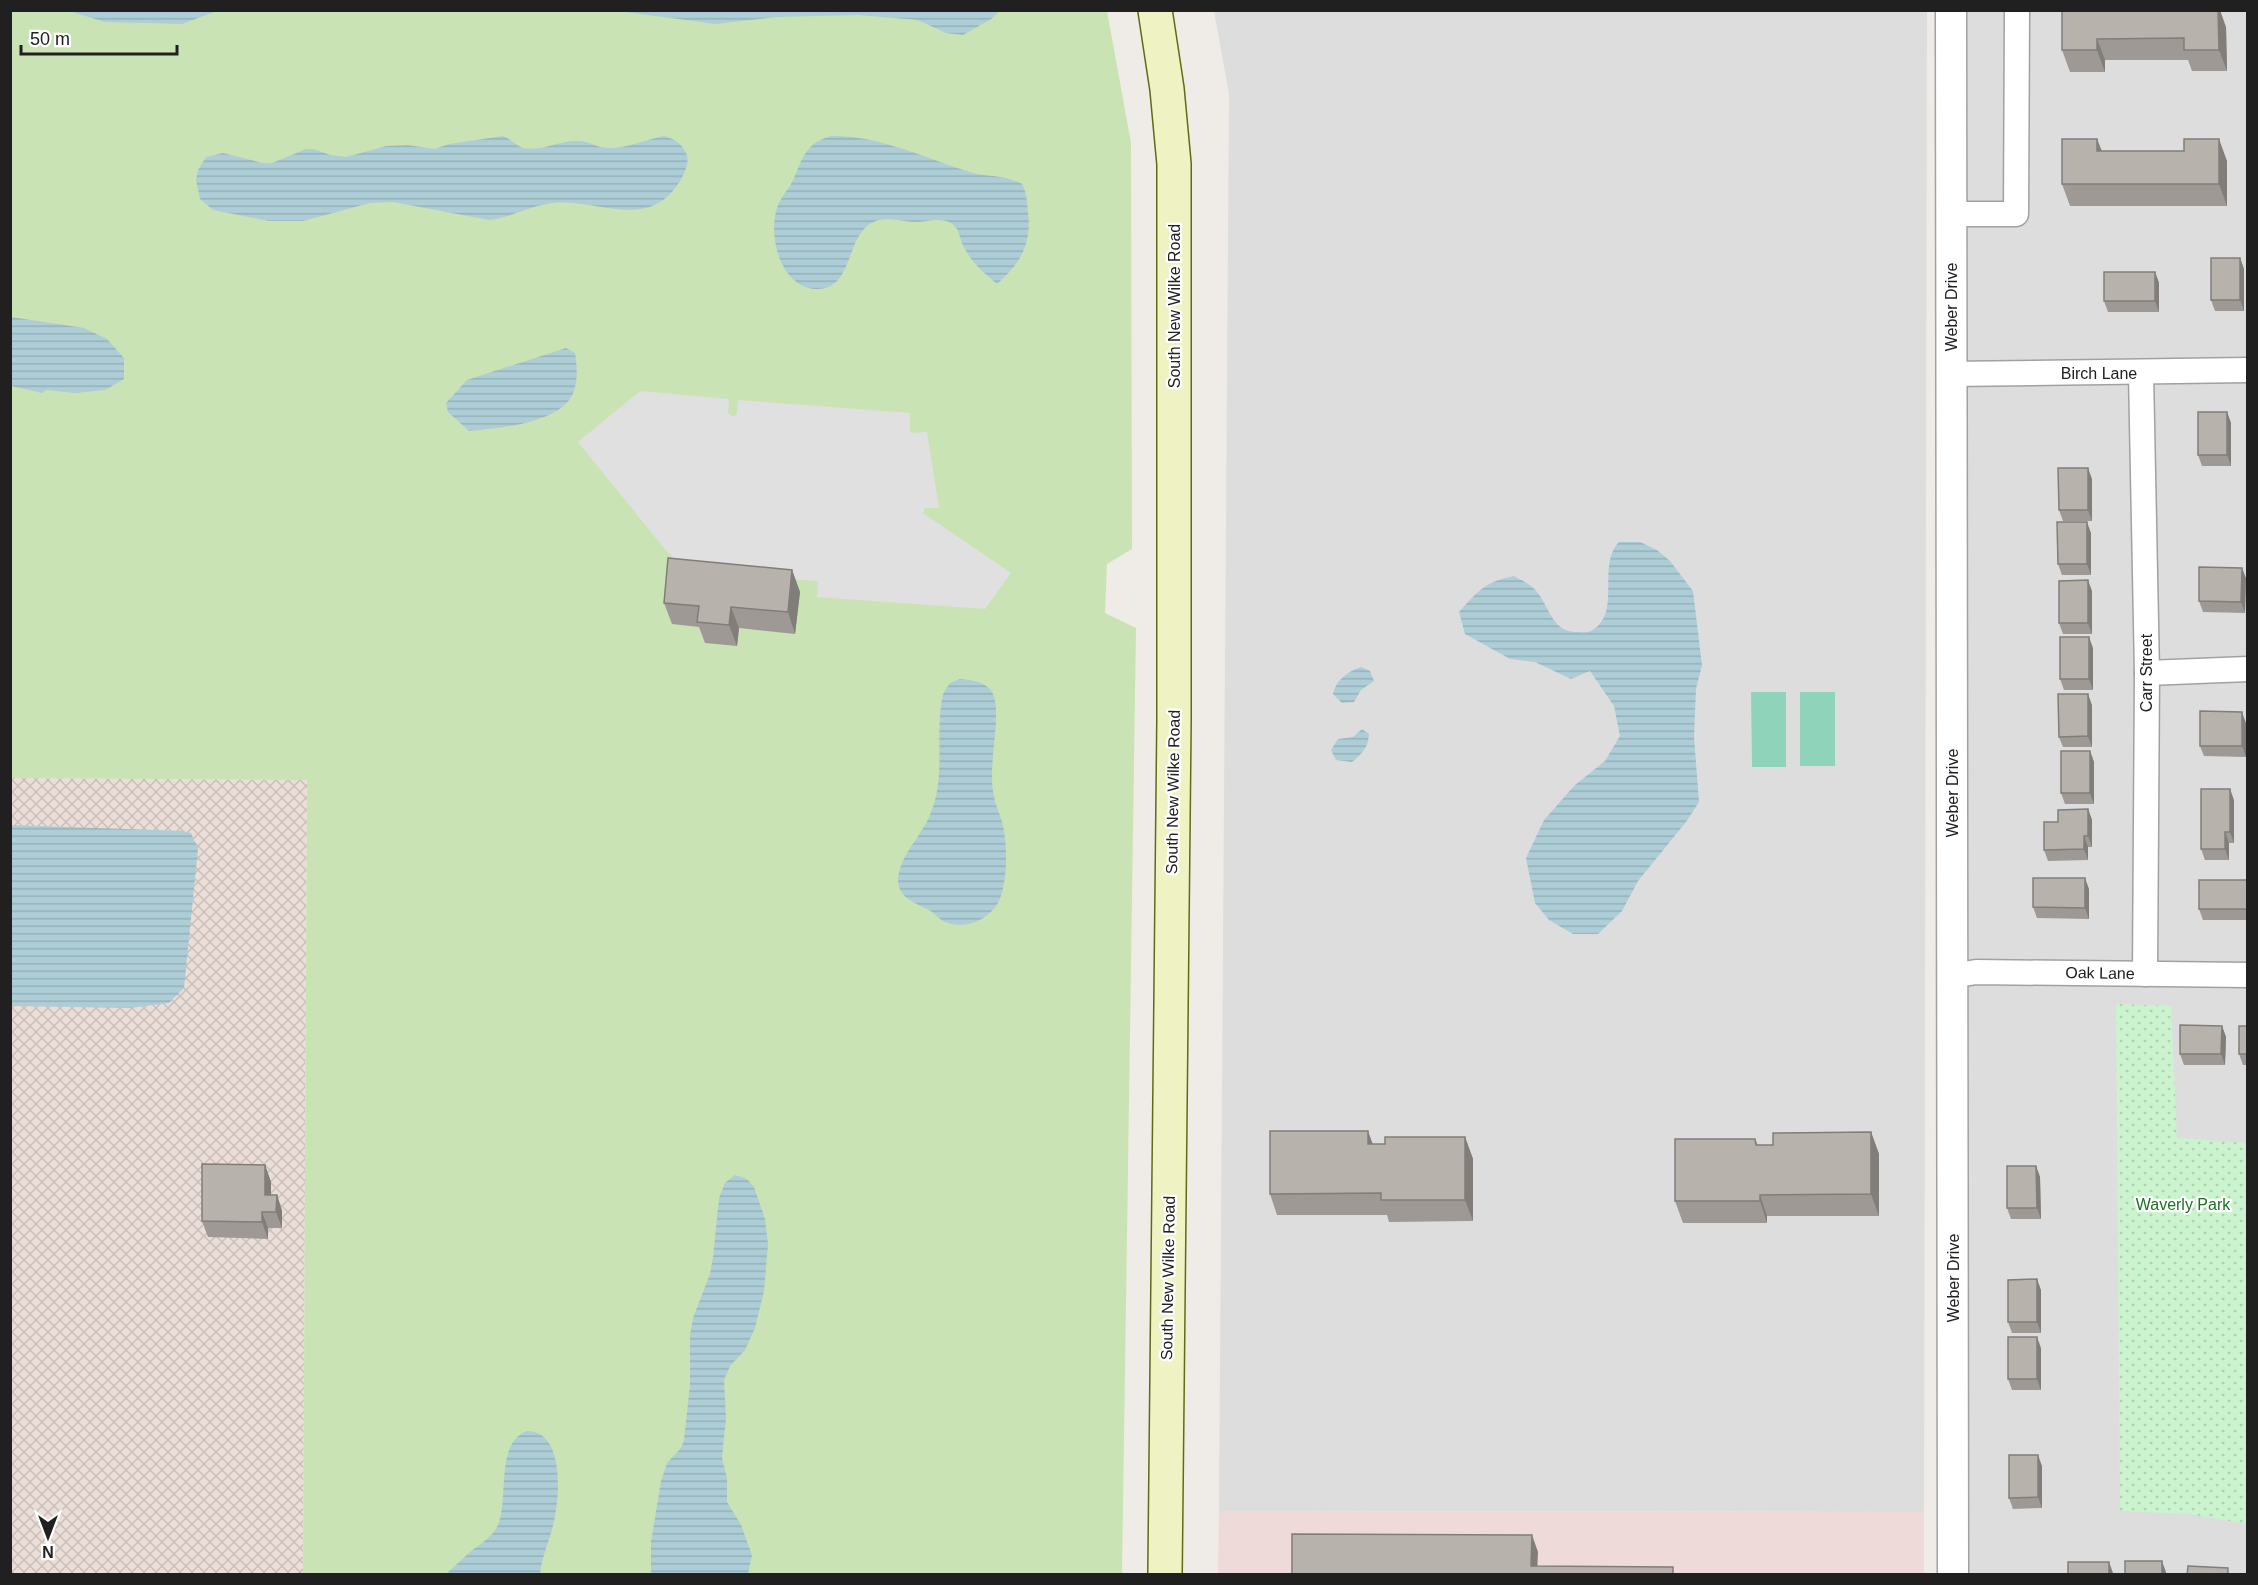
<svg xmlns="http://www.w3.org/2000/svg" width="2258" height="1585" font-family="Arial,sans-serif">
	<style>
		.residential { fill: #dedddd }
		.commercial { fill: #eedad9 }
		.military { fill: url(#military-cross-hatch) }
		.grass { fill: #cae3b4 }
		.park { fill: url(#park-dots) }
		.pitch { fill: #8fd4ba }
		.parking { fill: #e0e0e0 }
		.water { fill: url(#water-rules) }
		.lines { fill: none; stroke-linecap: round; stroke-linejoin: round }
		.minor-casing { stroke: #a1a1a1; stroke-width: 27 }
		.tertiary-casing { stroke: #a1a1a1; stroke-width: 33 }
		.secondary-casing { stroke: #616b13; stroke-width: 36 }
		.minor { stroke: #fff; stroke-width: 24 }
		.tertiary { stroke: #fff; stroke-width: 30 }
		.secondary { stroke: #eff2c2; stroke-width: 33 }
		.wall { fill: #9e9995 }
		.shaded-wall { fill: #817d79 }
		.building { fill: #b8b2ad; stroke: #817d79; stroke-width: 1.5 }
		.labels { text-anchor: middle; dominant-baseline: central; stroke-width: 4.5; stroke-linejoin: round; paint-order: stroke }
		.street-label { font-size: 16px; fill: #202020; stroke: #fff }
		.park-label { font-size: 16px; fill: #197221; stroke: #fff }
	</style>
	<defs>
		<pattern id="military-cross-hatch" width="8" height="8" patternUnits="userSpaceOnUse" patternTransform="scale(1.5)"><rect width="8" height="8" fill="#ebded8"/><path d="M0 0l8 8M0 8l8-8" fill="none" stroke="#c9beb9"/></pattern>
		<pattern id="park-dots" width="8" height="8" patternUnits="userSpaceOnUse" patternTransform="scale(1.5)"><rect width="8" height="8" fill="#caf3ce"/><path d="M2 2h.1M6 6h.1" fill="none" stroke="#add0b1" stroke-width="1.8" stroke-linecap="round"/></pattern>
		<pattern id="water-rules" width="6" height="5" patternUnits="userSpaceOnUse" patternTransform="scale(1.5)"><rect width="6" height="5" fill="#adcdd7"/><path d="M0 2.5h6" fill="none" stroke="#95b0b8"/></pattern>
	</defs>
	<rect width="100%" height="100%" fill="#efece7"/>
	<g class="residential">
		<polygon points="1214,11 1927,11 1924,1512 1219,1511 1229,94"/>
		<polygon points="1951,11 2247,11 2247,1574 1954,1574"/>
	</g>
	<polygon class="commercial" points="1219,1511 1924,1512 1924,1574 1218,1574"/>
	<polygon class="military" points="11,778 307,780 303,1574 11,1574"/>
	<polygon class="grass" points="11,11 1107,11 1131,143 1132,549 1107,564 1105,613 1136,628 1122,1574 303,1574 307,780 11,778"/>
	<polygon class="park" points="2116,1004 2171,1006 2177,1138 2247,1143 2247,1524 2189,1514 2120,1511"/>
	<g class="pitch">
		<polygon points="1751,692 1786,692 1786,767 1752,767"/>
		<rect x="1800" y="692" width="35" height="74"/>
	</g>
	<polygon class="parking" points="640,391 729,399 728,413 733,417 737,414 738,400 910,413 910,431 914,433 927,432 939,508 925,508 923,513 1011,573 985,609 817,597 818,581 694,572 678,563 664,548 578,442"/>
	<g class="water">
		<polygon points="69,11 217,11 182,24 105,22"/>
		<polygon points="618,11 1000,11 991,19 963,35 946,33 918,20 858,15 777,17 716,24"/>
		<path d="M503 136C511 139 515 145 523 148 540 152 560 140 578 141 589 141 597 148 609 148 628 148 645 140 663 136 673 138 680 142 685 151 691 161 685 172 680 181 647 235 594 195 547 204 527 207 510 218 489 220L393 202 370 203 303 221H269L213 210 200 199 196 180 198 170 206 157 223 153 263 163H272L306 149H314L330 155 346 157 386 146 408 145 434 149 449 144Z"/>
		<path d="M831 136C879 135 927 159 973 173 989 177 1007 175 1022 184 1027 193 1027 202 1028 212 1032 244 1020 264 997 284 984 273 971 262 964 247 959 239 960 228 951 223 941 217 927 222 915 222 903 222 891 217 879 220 843 229 857 290 816 289 779 287 767 233 778 205 782 195 790 188 794 178 803 157 806 143 831 136Z"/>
		<polygon points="11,317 84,328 107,339 124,358 124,379 105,390 75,393 46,390 42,393 11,386"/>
		<path d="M566 348 575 353C577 366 578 378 574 391 563 424 497 428 469 431L448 412 446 403 467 380Z"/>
		<path d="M1619 542H1640L1657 550 1670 561 1693 591 1702 665 1696 689 1694 737 1699 802 1686 822 1638 881 1622 911 1598 934H1573L1549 920 1535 903 1526 858 1544 820 1575 785 1605 761 1620 736 1614 706 1590 671 1571 679 1535 662 1510 659 1465 634 1459 612C1479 590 1485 582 1514 576 1521 580 1532 585 1537 592 1550 608 1552 632 1577 632 1582 632 1587 633 1591 631 1623 614 1596 566 1619 542Z"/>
		<path d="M1361 667 1370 671 1374 681 1361 690 1354 702 1342 703 1333 694C1336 680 1347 672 1361 667Z"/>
		<path d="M960 679C971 680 985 681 992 692 1000 705 994 740 993 755 992 769 991 783 994 796 995 805 1000 813 1002 822 1008 842 1008 884 998 903 987 921 963 931 943 921 938 918 934 913 929 910 916 903 898 898 898 880 899 856 921 837 930 815 947 776 934 734 943 694L950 683Z"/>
		<path d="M1362 729 1369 734C1368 748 1362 754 1352 762L1336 760 1331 750 1338 739 1353 737Z"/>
		<polygon points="11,825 183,831 191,833 198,849 184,988 169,1003 130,1008 11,1006"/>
		<polygon points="735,1175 747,1179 754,1187 765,1219 768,1244 764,1291 755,1328 745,1350 730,1366 724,1380 726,1418 722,1458 727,1478 727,1502 741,1525 752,1555 748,1574 651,1574 651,1542 661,1481 667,1463 681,1448 684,1440 690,1385 690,1335 693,1318 710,1274 713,1257 719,1198 725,1183"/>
		<path d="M527 1431C563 1431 560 1491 555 1516 552 1536 542 1554 540 1574H446C454 1567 462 1559 470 1552 479 1545 491 1538 497 1527 510 1501 494 1443 527 1431Z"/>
	</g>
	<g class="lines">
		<defs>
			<g id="minor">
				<polyline points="1951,214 2016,214 2017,10"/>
				<polyline points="2141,373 2147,673 2145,974"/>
				<polyline points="1951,374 2248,370"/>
				<polyline points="2147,673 2248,669"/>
				<polyline points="1952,976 1976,972 2248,975"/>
			</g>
			<polyline id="tertiary" points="1951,10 1953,1574"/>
			<polyline id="secondary" points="1155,10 1167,89 1174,164 1174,720 1165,1574"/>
		</defs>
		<use href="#minor" class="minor-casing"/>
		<use href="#tertiary" class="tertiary-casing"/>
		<use href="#secondary" class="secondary-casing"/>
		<use href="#minor" class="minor"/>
		<use href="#tertiary" class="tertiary"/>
		<use href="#secondary" class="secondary"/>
	</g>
	<g class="wall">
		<polygon points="2062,10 2226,27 2227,71 2192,71 2188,60 2105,60 2105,72 2070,72 2062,50"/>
		<polygon points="2097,139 2102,151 2184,151 2227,161 2227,206 2070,206 2062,184"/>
		<polygon points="2240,258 2244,269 2244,311 2215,311 2211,300"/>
		<polygon points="2155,272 2159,283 2159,312 2108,312 2104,301"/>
		<polygon points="2227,412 2231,423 2231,466 2202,466 2198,455"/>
		<polygon points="2092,479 2092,521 2063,521 2059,510"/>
		<polygon points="2091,533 2091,575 2062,575 2058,564"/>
		<polygon points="792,570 800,592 795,634 739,628 737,646 705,643 699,627 672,624 664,603"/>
		<polygon points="2246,578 2245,613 2203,612 2199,601"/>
		<polygon points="2092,591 2092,634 2063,634 2059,623"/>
		<polygon points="2093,648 2093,690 2064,690 2060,679"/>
		<polygon points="2092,705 2092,747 2063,747 2059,737"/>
		<polygon points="2246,723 2246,757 2204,756 2200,746"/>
		<polygon points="2090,751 2094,762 2094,804 2065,804 2061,793"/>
		<polygon points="2234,800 2234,843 2229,843 2229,860 2205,860 2201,849"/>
		<polygon points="2088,809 2092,820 2092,847 2088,847 2088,860 2048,861 2044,850 2058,822"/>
		<polygon points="2247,880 2247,920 2203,920 2199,909"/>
		<polygon points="2089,889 2089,919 2037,918 2033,907"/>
		<polygon points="2222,1026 2226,1037 2225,1065 2184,1065 2180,1054"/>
		<polygon points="2247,1026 2247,1065 2243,1065 2239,1054"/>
		<polygon points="1871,1132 1879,1154 1879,1216 1767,1216 1767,1223 1683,1223 1675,1201 1755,1139 1758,1145 1773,1145"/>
		<polygon points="1465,1137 1473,1159 1473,1221 1389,1222 1387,1215 1277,1215 1270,1194 1373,1144 1385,1144"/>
		<polygon points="265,1165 271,1182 271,1195 277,1195 282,1211 282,1228 268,1228 268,1239 208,1237 202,1221"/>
		<polygon points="2036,1166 2040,1177 2041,1219 2011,1219 2007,1208"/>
		<polygon points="2041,1290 2041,1333 2012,1333 2008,1322"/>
		<polygon points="2041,1348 2041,1390 2012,1390 2008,1379"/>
		<polygon points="2042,1466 2042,1508 2013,1509 2009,1498"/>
	</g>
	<g class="shaded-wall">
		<polygon points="2218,10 2220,10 2226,27 2227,71 2219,50"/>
		<polygon points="2097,39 2105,60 2105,72 2097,50"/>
		<polygon points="2097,139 2105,161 2097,151"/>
		<polygon points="2219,139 2227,161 2227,206 2219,184"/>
		<polygon points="2240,258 2244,269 2244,311 2240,300"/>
		<polygon points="2155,272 2159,283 2159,312 2155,301"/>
		<polygon points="2227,412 2231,423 2231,466 2227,455"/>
		<polygon points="2088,468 2092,479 2092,521 2088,510"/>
		<polygon points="2087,522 2091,533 2091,575 2087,564"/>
		<polygon points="2242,568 2246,578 2245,613 2241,602"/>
		<polygon points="792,570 800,592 795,634 788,612"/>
		<polygon points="2088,580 2092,591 2092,634 2088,623"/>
		<polygon points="731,607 739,628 737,646 729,625"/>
		<polygon points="2089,637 2093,648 2093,690 2089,679"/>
		<polygon points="2088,694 2092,705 2092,747 2088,736"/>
		<polygon points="2242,712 2246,723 2246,757 2242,746"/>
		<polygon points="2090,751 2094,762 2094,804 2090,793"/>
		<polygon points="2230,789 2234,800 2234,843 2230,832"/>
		<polygon points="2088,809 2092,820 2092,847 2088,836"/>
		<polygon points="2225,832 2229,843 2229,860 2225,849"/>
		<polygon points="2084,836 2088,847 2088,860 2084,849"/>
		<polygon points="2085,878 2089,889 2089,919 2085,908"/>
		<polygon points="2222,1026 2226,1037 2225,1065 2221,1054"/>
		<polygon points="1368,1131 1376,1153 1368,1144"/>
		<polygon points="1871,1132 1879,1154 1879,1216 1871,1194"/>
		<polygon points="1465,1137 1473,1159 1473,1221 1465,1200"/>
		<polygon points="265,1165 271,1182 271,1211 265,1195"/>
		<polygon points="2036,1166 2040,1177 2041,1219 2037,1208"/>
		<polygon points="277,1195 282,1211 282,1228 276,1212"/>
		<polygon points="1760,1195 1767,1216 1767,1223 1760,1201"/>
		<polygon points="262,1212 268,1228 268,1239 262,1222"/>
		<polygon points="2037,1279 2041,1290 2041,1333 2037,1322"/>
		<polygon points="2037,1337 2041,1348 2041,1390 2037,1379"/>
		<polygon points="2038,1455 2042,1466 2042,1508 2038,1497"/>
		<polygon points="1532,1535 1538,1552 1537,1575 1531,1566"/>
		<polygon points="2162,1561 2166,1572 2166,1575 2162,1575"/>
		<polygon points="2109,1562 2113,1573 2113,1575 2109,1575"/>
	</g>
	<g class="building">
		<polygon points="2062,10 2218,10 2219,50 2184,50 2184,38 2097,39 2097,50 2062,50"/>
		<polygon points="2062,139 2097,139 2097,151 2184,151 2184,139 2219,139 2219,184 2062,184"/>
		<rect x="2211" y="258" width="29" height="42"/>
		<rect x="2104" y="272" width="51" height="29"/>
		<rect x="2198" y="412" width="29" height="43"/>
		<polygon points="2058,468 2088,468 2088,510 2059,510"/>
		<polygon points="2057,522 2087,522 2087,564 2058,564"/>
		<polygon points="668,558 792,570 788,612 731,607 729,625 697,622 699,606 664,603"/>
		<polygon points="2199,567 2242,568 2241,602 2199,601"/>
		<polygon points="2088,580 2088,623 2059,623 2059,581"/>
		<rect x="2060" y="637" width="29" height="42"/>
		<polygon points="2058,694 2088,694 2088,736 2059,737"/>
		<polygon points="2200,711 2242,712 2242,746 2200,746"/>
		<rect x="2061" y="751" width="29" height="42"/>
		<polygon points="2201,789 2230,789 2230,832 2225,832 2225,849 2201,849"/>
		<polygon points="2088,809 2088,836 2084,836 2084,849 2044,850 2044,822 2058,822 2058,810"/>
		<polygon points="2033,878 2085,878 2085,908 2033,907"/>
		<rect x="2199" y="880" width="48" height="29"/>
		<polygon points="2180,1025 2222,1026 2221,1054 2180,1054"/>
		<rect x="2239" y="1026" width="8" height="28"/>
		<polygon points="1270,1131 1368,1131 1368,1144 1385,1144 1385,1137 1465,1137 1465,1200 1381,1200 1381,1193 1270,1194"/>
		<polygon points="1871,1132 1871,1194 1760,1195 1760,1201 1675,1201 1675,1139 1755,1139 1756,1145 1773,1145 1773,1133"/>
		<polygon points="202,1164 265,1165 265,1195 277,1195 276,1212 262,1212 262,1222 202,1221"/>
		<polygon points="2007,1166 2036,1166 2037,1208 2007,1208"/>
		<polygon points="2037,1279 2037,1322 2008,1322 2008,1280"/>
		<rect x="2008" y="1337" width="29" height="42"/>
		<polygon points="2009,1455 2038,1455 2038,1497 2009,1498"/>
		<polygon points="1292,1534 1532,1535 1531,1566 1673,1567 1673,1575 1292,1575"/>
		<rect x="2125" y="1561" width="37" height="14"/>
		<rect x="2068" y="1562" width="41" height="13"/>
		<polygon points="2188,1566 2228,1568 2228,1575 2187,1575"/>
	</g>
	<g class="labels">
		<g class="street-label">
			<text transform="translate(1174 306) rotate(-90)">South New Wilke Road</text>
			<text transform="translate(1951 307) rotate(-90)">Weber Drive</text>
			<text x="2099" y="373">Birch Lane</text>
			<text transform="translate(2146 673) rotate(-90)">Carr Street</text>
			<text transform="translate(1173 792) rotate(-89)">South New Wilke Road</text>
			<text transform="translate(1952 793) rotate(-90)">Weber Drive</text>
			<text transform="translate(2100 973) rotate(1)">Oak Lane</text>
			<text transform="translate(1168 1278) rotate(-89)">South New Wilke Road</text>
			<text transform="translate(1953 1278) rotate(-90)">Weber Drive</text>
		</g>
		<g class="park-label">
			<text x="2183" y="1204">Waverly Park</text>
		</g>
	</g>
	<rect width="2258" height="1585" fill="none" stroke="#202020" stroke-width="24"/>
	<g transform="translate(48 1537) rotate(180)" stroke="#ffffff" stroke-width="4.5" paint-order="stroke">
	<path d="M0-4.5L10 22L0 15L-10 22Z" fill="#202020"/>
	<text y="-9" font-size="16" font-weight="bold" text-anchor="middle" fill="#202020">N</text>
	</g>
	<path d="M21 45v9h156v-9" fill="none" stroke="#202020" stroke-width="3"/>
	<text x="30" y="45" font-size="18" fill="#202020" stroke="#ffffff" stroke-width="4.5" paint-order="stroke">50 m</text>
</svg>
